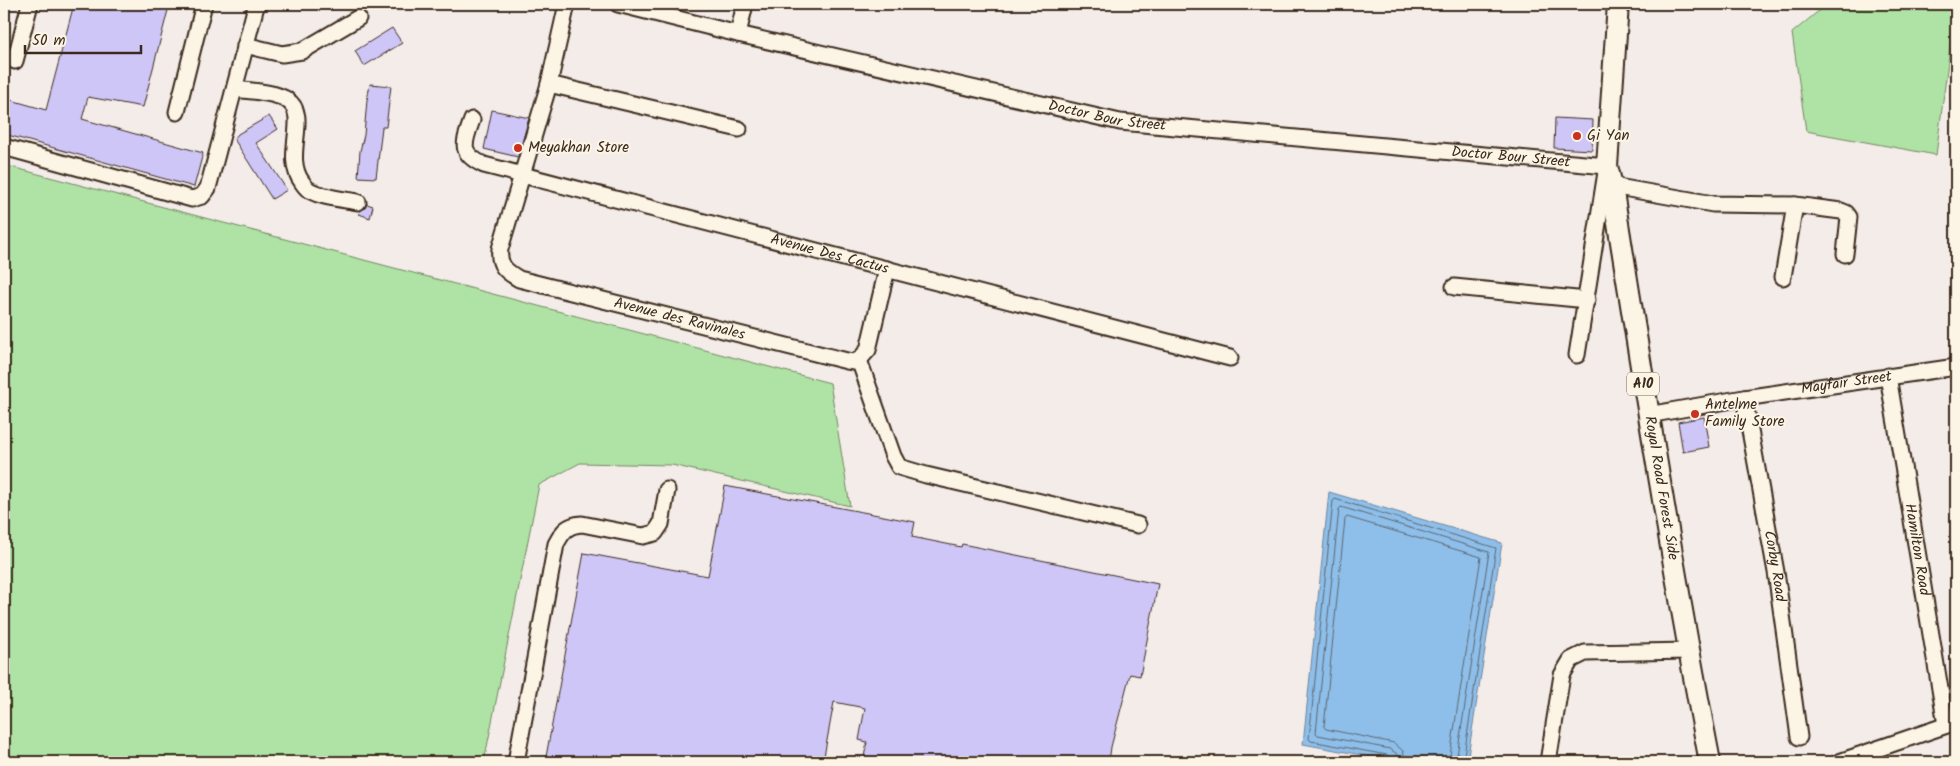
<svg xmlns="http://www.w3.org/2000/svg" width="1960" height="766" font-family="Kalam,sans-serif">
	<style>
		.green { fill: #aee3a5; stroke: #748662 }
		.water { fill: #8ebfea; stroke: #6d8398 }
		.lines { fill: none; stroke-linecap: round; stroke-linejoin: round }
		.shore { stroke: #5c6670; stroke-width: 1 }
		.building { fill: #cfc6f8; stroke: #3b2a1e }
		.minor-casing { stroke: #3b2a1e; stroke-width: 19 }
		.major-casing { stroke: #3b2a1e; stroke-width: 24 }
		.minor { stroke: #fcf5e5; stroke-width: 15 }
		.major { stroke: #fcf5e5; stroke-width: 20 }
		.poi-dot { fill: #c8321e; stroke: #fcf5e5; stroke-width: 2 }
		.labels { text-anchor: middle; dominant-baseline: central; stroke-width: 4; stroke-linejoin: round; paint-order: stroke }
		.shield { fill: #fcf5e5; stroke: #75675a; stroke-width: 1 }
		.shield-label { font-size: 14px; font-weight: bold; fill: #3b2a1e }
		.street-label { font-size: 15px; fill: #3b2a1e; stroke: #fcf5e5 }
		.poi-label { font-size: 15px; fill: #3b2a1e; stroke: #fcf5e5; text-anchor: start }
	</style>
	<rect width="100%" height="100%" fill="#f3ece9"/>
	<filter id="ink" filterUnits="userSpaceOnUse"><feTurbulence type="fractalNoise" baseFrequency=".02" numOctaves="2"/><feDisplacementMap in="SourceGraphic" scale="10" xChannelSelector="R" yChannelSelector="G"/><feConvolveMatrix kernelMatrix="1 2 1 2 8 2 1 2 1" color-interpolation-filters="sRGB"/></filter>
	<g filter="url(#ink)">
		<g class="green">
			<polygon points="1827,4 1956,4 1956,29 1952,31 1936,155 1806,131 1792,33"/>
			<polygon points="4,165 830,383 850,506 672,465 580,463 539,485 484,762 4,762"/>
		</g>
		<polygon class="water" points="1329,492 1502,543 1467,762 1399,762 1303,744"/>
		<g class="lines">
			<g class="shore">
				<polyline points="1392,762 1391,758 1387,755 1311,741 1309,739 1333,501 1335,499 1496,548 1463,762"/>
				<polyline points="1398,762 1397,754 1390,749 1318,735 1316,733 1339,509 1341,507 1489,552 1456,762"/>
				<polyline points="1406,762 1403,751 1394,743 1326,729 1324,727 1345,519 1347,517 1481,557 1449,762"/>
			</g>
		</g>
		<g class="building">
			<polygon points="74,4 144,4 168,10 143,107 88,97 82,119 203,153 194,187 4,134 4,98 46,110"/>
			<polygon points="392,28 402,43 364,66 355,51"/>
			<polygon points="370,84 391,86 386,127 382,127 376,178 358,177 360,151 364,135 367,100"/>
			<polygon points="492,110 529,118 518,157 484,149"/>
			<polygon points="269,116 278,129 256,143 287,190 272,199 234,139 238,134"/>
			<polygon points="1555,118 1593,120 1592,150 1554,148"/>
			<polygon points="367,204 373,206 370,218 359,214 360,211 365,208"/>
			<polygon points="1704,417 1709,447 1683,452 1678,422"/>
			<polygon points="725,486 915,522 912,537 961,547 962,544 1158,584 1140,676 1130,674 1111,747 1109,762 863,762 867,742 859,740 865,708 834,702 823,762 545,762 584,553 708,576"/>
		</g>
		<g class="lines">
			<defs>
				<g id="minor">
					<path id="s1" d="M567 4 549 84 500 249C498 265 505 271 519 279L847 361 854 362 859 360"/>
					<path id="s2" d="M618 4 738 34 1120 122 1607 166 1577 355"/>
					<polyline points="738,34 745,4"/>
					<polyline points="245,45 282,54 302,51 358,18"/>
					<polyline points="15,61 30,4"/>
					<polyline points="549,84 739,129"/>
					<path d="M235 89C249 91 276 92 287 100 311 115 282 156 302 182 304 185 306 188 309 190 323 198 342 199 358 202"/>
					<polyline points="177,112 204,4"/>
					<path id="s3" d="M472 120C464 143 458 153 484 165L1230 358"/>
					<polyline points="4,147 192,199 202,196 208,188 256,6 258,4"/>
					<polyline points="1612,186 1713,204 1795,205 1841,211 1846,213 1849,217 1845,254"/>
					<polyline points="1783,277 1795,205"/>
					<polyline points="1454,287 1587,300"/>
					<polyline points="859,360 893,456 899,467 926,475 1138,525"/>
					<polyline points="859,360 868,350 887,269"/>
					<path id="s4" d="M1888 376 1946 725"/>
					<path id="s5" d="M1744 398 1776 572 1799 737"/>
					<path id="s6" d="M1648 415 1744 398 1956 367"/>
					<path d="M516 762 556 544C563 531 567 525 582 524L643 536 655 533 661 524 667 490"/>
					<polyline points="1548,762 1562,675 1571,660 1585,653 1689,651"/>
					<polyline points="1839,762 1956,722"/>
				</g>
				<g id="major">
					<path id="s7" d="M1618 4 1607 166 1612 186C1643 379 1673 571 1710 762"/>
				</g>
			</defs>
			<use href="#minor" class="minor-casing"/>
			<use href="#major" class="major-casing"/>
			<use href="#minor" class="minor"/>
			<use href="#major" class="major"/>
		</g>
	</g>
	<g class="poi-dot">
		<circle cx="1577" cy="136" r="5"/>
		<circle cx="518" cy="148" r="5"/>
		<circle cx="1695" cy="414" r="5"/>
	</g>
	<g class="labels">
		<rect class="shield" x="1627" y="372.5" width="32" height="23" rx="4"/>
		<g class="shield-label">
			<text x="1643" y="384">A10</text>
		</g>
		<g class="street-label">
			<text stroke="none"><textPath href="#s2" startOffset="502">Doctor Bour Street</textPath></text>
			<text stroke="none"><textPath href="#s2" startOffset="908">Doctor Bour Street</textPath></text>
			<text stroke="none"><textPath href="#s3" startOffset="412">Avenue Des Cactus</textPath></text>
			<text stroke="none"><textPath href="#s1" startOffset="458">Avenue des Ravinales</textPath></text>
			<text stroke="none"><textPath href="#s6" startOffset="201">Mayfair Street</textPath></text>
			<text stroke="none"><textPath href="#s7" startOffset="489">Royal Road Forest Side</textPath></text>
			<text stroke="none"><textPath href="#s4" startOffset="176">Hamilton Road</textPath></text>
			<text stroke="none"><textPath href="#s5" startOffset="171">Corby Road</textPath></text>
		</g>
		<g class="poi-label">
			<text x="1587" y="136">Gi Yan</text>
			<text x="528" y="148">Meyakhan Store</text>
			<text x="1705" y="405">Antelme<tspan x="1705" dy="17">Family Store</tspan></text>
		</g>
	</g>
	<rect width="1960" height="766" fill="none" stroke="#fcf5e5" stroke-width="20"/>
	<rect x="10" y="10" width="1940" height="746" fill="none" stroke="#3b2a1e" stroke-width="2" filter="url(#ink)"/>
	<path d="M25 45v8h116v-8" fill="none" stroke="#3b2a1e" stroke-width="2.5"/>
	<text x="32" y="45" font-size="15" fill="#3b2a1e" stroke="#fcf5e5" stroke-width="4" paint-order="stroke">50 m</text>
</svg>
